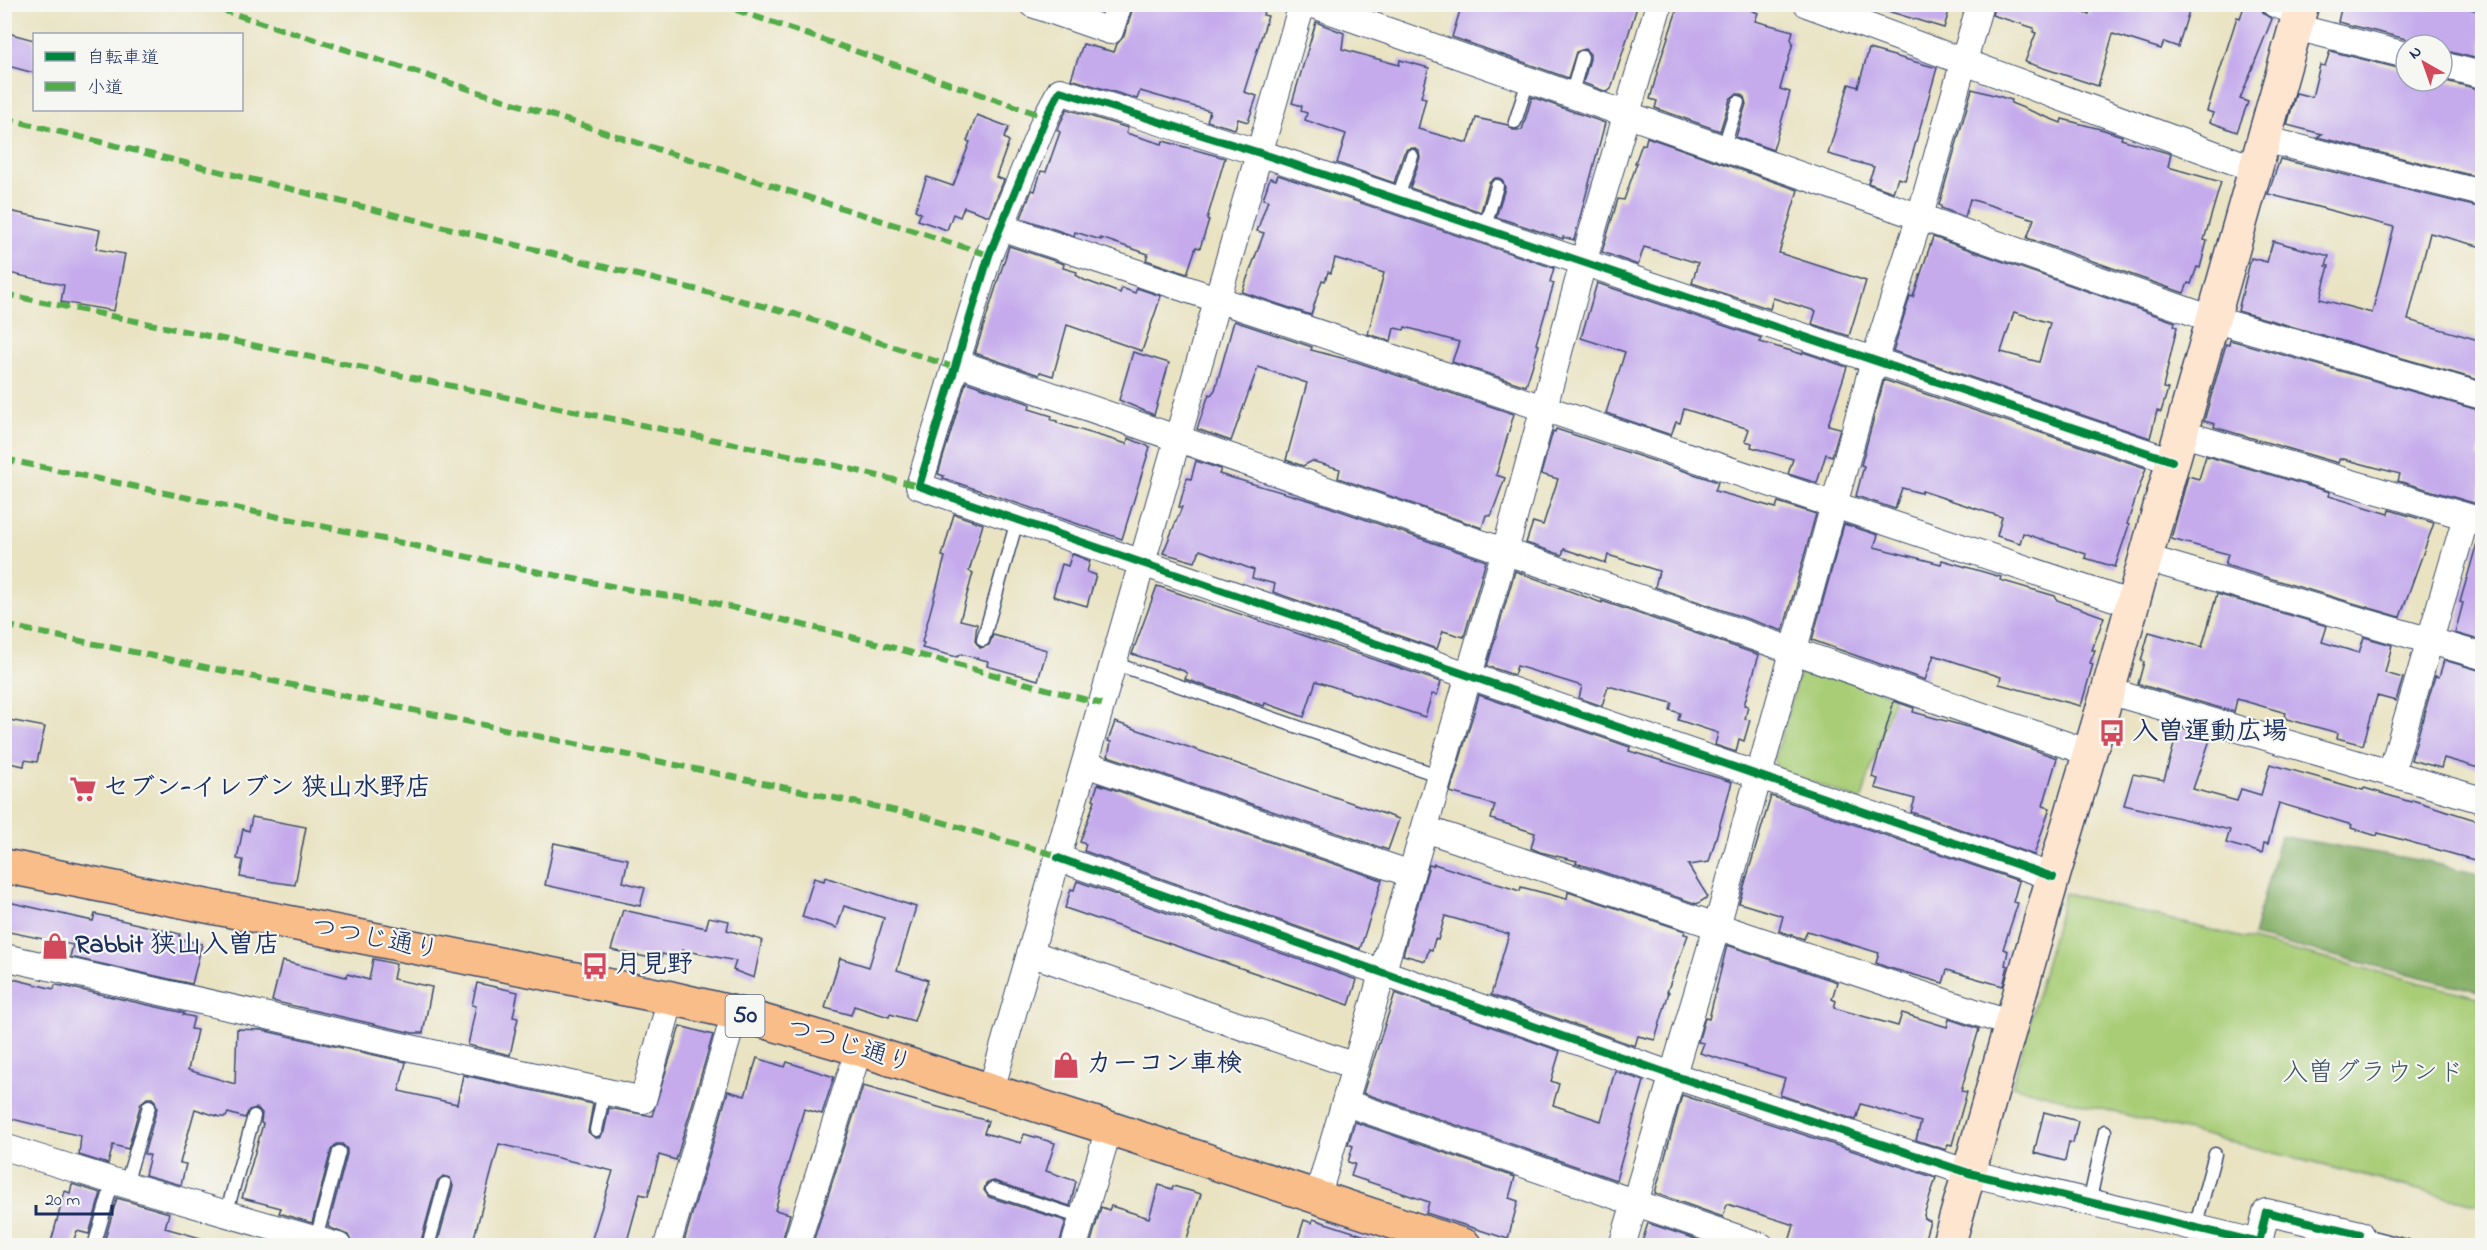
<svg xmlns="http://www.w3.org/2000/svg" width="2487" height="1250" font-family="'Indie Flower','Klee One',sans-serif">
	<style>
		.green { fill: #a9cd77; stroke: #627e6a; stroke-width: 1.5 }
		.forest { fill: #86b068; stroke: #507063; stroke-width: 1.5 }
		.building { fill: #c5abec; fill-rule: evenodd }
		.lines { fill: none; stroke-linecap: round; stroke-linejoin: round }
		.lane-casing { stroke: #3a4a6d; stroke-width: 15 }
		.street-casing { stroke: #3a4a6d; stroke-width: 28 }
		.secondary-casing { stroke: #3a4a6d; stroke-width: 36 }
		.primary-casing { stroke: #3a4a6d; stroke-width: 36 }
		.lane { stroke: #fff; stroke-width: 12 }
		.street { stroke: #fff; stroke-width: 26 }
		.secondary { stroke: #fde5d0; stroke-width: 33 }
		.primary { stroke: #f9bd89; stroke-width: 33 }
		.quiet { stroke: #52ab49; stroke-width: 6; stroke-dasharray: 12 6; stroke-linecap: butt }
		.cycleway-casing { stroke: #f6f6f2; stroke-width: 11 }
		.cycleway { stroke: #00873e; stroke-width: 8 }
		.labels { text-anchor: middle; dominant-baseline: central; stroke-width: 4.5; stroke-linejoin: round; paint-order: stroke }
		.shield { fill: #f6f6f2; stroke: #5d6b8a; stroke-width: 1.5 }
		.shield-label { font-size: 24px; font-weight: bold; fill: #1b2f5e }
		.poi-label { font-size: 26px; font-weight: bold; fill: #1b2f5e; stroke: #f6f6f2; text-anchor: start }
		.street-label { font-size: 26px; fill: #1b2f5e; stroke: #f6f6f2 }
		.park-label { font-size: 26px; fill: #3e5664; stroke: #f6f6f2 }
	</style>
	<rect width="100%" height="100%" fill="#f6f6f2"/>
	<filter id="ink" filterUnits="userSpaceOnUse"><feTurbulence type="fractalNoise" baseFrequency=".0167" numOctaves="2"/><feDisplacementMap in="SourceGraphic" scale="12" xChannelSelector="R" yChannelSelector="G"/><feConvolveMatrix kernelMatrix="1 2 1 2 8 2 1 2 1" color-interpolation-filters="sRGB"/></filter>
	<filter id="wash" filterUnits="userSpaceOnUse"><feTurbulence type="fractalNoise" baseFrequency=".008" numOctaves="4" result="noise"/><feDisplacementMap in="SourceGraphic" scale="24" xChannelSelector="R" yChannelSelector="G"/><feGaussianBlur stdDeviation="1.35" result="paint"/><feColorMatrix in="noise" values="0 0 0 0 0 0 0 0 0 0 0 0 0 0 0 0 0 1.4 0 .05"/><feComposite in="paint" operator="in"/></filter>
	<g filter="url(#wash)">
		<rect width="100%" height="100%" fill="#e9e3c2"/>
		<g class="green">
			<polygon points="1806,664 1894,696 1861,801 1778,769 1774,761 1801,667"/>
			<polygon points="2065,893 2482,998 2482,1206 2012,1086"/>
		</g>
		<polygon class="forest" points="2280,836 2423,861 2482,875 2482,992 2253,936"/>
		<g id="blocks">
			<g class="building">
				<polygon points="1134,4 1266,4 1263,15 1268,16 1244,92 1257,96 1248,122 1238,119 1235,129 1207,121 1210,111 1140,91 1137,99 1071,79 1083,44 1114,52 1117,44 1124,36"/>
				<polygon points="1462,4 1638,4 1611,89 1607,92 1583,83 1590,59 1590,54 1585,49 1576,52 1568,78 1452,37"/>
				<polygon points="1679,4 1736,4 1758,13 1755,21 1793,31 1791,39 1793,43 1780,89 1790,92 1773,150 1736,137 1746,104 1744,97 1741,94 1736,94 1730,99 1720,131 1655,108 1657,101 1650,99 1661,58"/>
				<polygon points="1885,4 1951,4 1944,28 1884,10"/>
				<polygon points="1995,4 2054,4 2089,14 2092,4 2191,4 2178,47 2164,42 2161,49 2113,34 2098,86 2025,62 2036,33 2033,32 2034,28 1992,15"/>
				<polygon points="2245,4 2261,8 2264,14 2272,19 2240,99 2248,102 2237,132 2210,122 2213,113 2207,111 2237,17 2240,18"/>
				<polygon points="2342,4 2451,4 2482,12 2482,60 2442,50 2442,45 2417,45 2410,40 2338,22"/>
				<polygon points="1316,22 1344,33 1342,49 1399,65 1400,60 1429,68 1421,97 1426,98 1418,129 1468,143 1476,118 1508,125 1513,130 1522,130 1532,97 1605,123 1574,240 1563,237 1563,239 1496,217 1505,188 1503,181 1500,178 1495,178 1489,183 1481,212 1410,188 1420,158 1419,151 1414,148 1407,149 1404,153 1394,183 1337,163 1346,134 1305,120 1307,113 1301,111 1302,106 1292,103"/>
				<polygon points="4,32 34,40 34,73 4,65"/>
				<polygon points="1869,49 1937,68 1905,180 1898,178 1893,192 1868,183 1874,167 1828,154 1849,84 1858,87"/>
				<polygon points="2330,51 2406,70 2406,81 2442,80 2482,90 2482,178 2317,137 2322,134 2287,125 2296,93 2312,97 2320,65 2325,66"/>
				<polygon points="1972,89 2012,100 2011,103 2061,123 2062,119 2104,130 2122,136 2121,139 2171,154 2168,167 2221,182 2204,240 2207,241 2200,268 2197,267 2191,284 2188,283 2184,293 2027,238 2034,219 1970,199 1965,217 1941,208 1941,206 1939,205"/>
				<polygon points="1067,109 1128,128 1126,133 1162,144 1163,141 1225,158 1207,219 1209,220 1200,248 1196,247 1187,274 1146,260 1148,254 1101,238 1101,240 1075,232 1074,236 1021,218 1032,190 1035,191 1041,171 1046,172 1060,132 1057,130"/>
				<polygon points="977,115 1009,127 1004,138 1009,141 996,177 1004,180 989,216 964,207 960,217 953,214 947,230 918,220 921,213 915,210 927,177 953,186 970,142 967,141"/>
				<polygon points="1647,137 1798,190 1779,253 1866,281 1849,336 1812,324 1816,311 1773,298 1770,309 1692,283 1698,263 1644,247 1638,265 1602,252 1618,199 1624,200 1637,163 1635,163 1642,144 1645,145"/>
				<polygon points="2280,159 2482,208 2482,247 2430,233 2408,320 2482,341 2482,381 2238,311 2251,258 2267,262 2273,241 2329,256 2326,266 2329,266 2320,299 2372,313 2394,227 2268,194"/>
				<polygon points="1278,175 1554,268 1550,282 1554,283 1536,344 1539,345 1526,386 1452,362 1459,342 1405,327 1404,330 1394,328 1391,341 1368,334 1384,273 1335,258 1331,273 1328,272 1325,281 1322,280 1311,315 1242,292 1264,233 1257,231 1268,200 1263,199 1270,178 1276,180"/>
				<polygon points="4,210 100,230 96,249 125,254 114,311 61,302 64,285 4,272"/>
				<path d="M1933 237 2175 322 2174 326 2177 327 2163 388 2168 389 2161 412 2157 411 2150 438 1893 351 1910 296 1913 297ZM2014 312 2050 323 2039 362 2001 352Z"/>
				<polygon points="1009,246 1064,264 1063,268 1077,272 1076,275 1084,280 1120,293 1122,288 1135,293 1137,288 1161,296 1142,351 1067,325 1053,376 1040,372 1039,375 975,353"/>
				<polygon points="1597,283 1761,338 1760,342 1802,354 1803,352 1847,367 1828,425 1840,428 1832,456 1826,454 1817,483 1788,474 1793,459 1751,447 1752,443 1745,441 1749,429 1684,409 1680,423 1676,422 1671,435 1606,413 1625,352 1581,338"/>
				<polygon points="1234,321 1312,347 1311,350 1357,362 1514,414 1496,475 1505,478 1491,516 1486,515 1482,528 1338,478 1340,469 1312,461 1303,466 1286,460 1307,383 1258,367 1231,441 1197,429 1209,394 1211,395 1215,390"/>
				<polygon points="2230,340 2482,411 2482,441 2478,458 2482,459 2482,481 2477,504 2398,481 2400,474 2340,458 2338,463 2214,427 2215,424 2204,421 2226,344 2229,345"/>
				<polygon points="1133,352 1169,363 1154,415 1119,400"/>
				<polygon points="1884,380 2146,468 2127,524 2129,525 2115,567 2085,558 2086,554 2023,533 2020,543 1997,536 2002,517 1922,491 1921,493 1902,488 1895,509 1856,496 1864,466 1861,465"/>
				<polygon points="966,382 1030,404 1029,409 1052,416 1051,420 1057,421 1057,423 1127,444 1128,438 1150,447 1122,539 943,478 944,476 938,474"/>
				<polygon points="1556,429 1718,482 1715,491 1776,508 1778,502 1816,514 1783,631 1655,587 1659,571 1608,555 1606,563 1564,549 1562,555 1526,543 1533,522 1543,525 1558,479 1541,474 1553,431 1555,432"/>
				<polygon points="2206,456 2330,492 2329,496 2389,514 2390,510 2434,523 2400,617 2225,565 2228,554 2171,539 2188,476 2199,479"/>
				<polygon points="1196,461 1221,469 1219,474 1312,501 1486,561 1464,637 1443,631 1437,649 1273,592 1275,584 1252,578 1254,570 1200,550 1195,562 1163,553 1182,507 1179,507 1187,478 1191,479"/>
				<polygon points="954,514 983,524 969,571 973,573 960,620 977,624 975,641 980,648 989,645 993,635 1047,650 1038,680 987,666 988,661 961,654 957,657 922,648 924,643 922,642 945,557 942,556"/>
				<polygon points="1844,524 1878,535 1874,547 1941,564 1942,560 2001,577 2000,580 2055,596 2057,600 2104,617 2092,650 2095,650 2090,663 2093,664 2081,706 1999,684 2001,677 1934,655 1925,680 1812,640"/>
				<polygon points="2477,543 2482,544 2482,641 2455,633 2463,603 2460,602"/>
				<polygon points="1072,554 1090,561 1087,572 1096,575 1087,606 1053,596 1062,564 1068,566"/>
				<polygon points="1515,571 1602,603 1602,601 1759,655 1744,705 1748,706 1745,719 1750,720 1744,741 1739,739 1736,752 1715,745 1718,733 1678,720 1680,713 1670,710 1672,703 1608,686 1602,706 1579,698 1582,686 1517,666 1514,675 1487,666"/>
				<polygon points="1157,586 1441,682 1437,695 1432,694 1425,717 1316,681 1304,717 1265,703 1264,706 1185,679 1187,674 1184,671 1132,654"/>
				<polygon points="2217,594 2327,626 2322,642 2359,653 2364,637 2392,645 2385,673 2403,678 2396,701 2377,696 2363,745 2337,738 2338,733 2287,719 2285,717 2286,713 2237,699 2234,712 2138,684 2144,662 2141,661 2149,632 2202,647"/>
				<polygon points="2444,660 2482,671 2482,769 2444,758 2441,768 2411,760 2435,676 2439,677"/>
				<polygon points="1479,695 1630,747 1629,751 1732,782 1709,862 1688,865 1708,897 1697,904 1576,863 1577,861 1540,852 1531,848 1535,833 1491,819 1495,805 1450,792"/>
				<polygon points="1894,701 1914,708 1913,712 1975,729 2057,758 2043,806 2050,808 2034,855 1911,812 1915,799 1875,788 1878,779 1872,777"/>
				<polygon points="4,719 45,727 37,762 25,760 24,766 4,762"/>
				<polygon points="1115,722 1399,819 1388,850 1108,756 1111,742 1108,741"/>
				<polygon points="2179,727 2211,737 2193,789 2237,801 2241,789 2261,795 2270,764 2363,790 2364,788 2411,802 2412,800 2482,822 2482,847 2478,861 2378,833 2377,836 2351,828 2352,825 2279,803 2268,844 2264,843 2262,853 2226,843 2230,830 2124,805 2133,774 2164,780"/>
				<polygon points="1098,784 1382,880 1360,949 1084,851 1086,844 1080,842 1095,800 1093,799"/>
				<polygon points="1771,796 2019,881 2013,902 2018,903 2003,949 2008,951 2005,965 2008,966 2003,986 1947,970 1943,983 1886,967 1876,963 1879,953 1807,931 1804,939 1779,931 1783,916 1739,903"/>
				<polygon points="252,817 306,827 295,885 240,877 243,860 237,859 243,829 249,831"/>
				<polygon points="554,843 628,859 623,882 645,888 640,906 545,885"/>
				<polygon points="1434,864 1520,891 1521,887 1567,899 1568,892 1685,931 1684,934 1688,935 1667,992 1669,992 1655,1040 1638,1036 1635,1046 1491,995 1509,934 1445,916 1438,940 1435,939 1432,950 1429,949 1425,961 1403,955 1429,865 1433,866"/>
				<polygon points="825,877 916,907 897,970 928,980 914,1021 890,1014 889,1017 854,1006 851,1015 825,1008 840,958 869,967 884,918 844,906 837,928 802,917 814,878 824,881"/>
				<polygon points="1077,881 1357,980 1349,1005 1065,908 1071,889 1074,890"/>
				<polygon points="4,901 93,921 95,914 180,934 179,939 202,944 192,984 70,957 73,945 4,931"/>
				<polygon points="623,910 706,928 709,917 729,921 727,930 762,940 754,978 733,970 736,961 682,950 680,958 662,954 661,960 611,950"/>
				<polygon points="1727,945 1837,982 1832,999 1836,1001 1834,1008 1898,1026 1902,1013 1947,1027 1949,1019 1979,1029 1961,1091 1967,1092 1952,1145 1948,1144 1946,1150 1916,1140 1921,1122 1861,1104 1856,1120 1780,1095 1785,1078 1700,1053 1704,1043 1698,1042 1705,1018 1709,1019"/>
				<polygon points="373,959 396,964 393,979 432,987 423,1033 413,1033 272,1001 282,961 346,977 347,974 369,980"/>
				<polygon points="13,979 54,989 55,985 63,986 184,1013 183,1015 194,1017 191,1029 197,1030 188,1070 235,1084 237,1029 261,1030 406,1062 399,1091 457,1104 463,1075 593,1104 588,1132 595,1138 599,1138 604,1132 609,1108 652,1116 680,1026 713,1035 676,1160 659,1155 648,1196 640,1194 626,1245 590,1245 613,1171 499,1144 472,1245 437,1245 453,1186 450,1178 443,1176 437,1182 420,1245 353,1245 348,1235 328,1227 347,1154 347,1149 342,1144 336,1144 331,1150 312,1223 279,1213 281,1208 242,1198 263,1124 261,1123 262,1113 257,1108 249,1110 245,1118 228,1113 226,1117 220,1117 195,1109 180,1163 186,1164 181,1185 145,1175 150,1155 144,1154 157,1108 155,1101 152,1098 147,1098 141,1103 128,1149 113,1145 108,1164 79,1155 81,1136 4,1117 4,983 12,985"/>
				<polygon points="477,983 518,992 513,1017 518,1018 510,1055 468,1045 476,1006 472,1005"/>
				<polygon points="1395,993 1560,1051 1551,1081 1559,1084 1553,1105 1601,1121 1615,1071 1644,1081 1616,1180 1363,1093"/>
				<polygon points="757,1058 785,1067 787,1062 834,1077 822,1114 804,1109 775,1210 790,1214 781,1245 683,1245 728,1091 745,1096"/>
				<polygon points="863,1086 988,1121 984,1133 1021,1143 1024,1134 1055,1143 1046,1171 1076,1181 1070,1206 994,1181 986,1183 984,1190 989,1197 1066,1221 1059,1245 904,1245 885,1240 883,1245 812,1245"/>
				<polygon points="1682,1095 1936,1178 1924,1215 1925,1219 1930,1221 1923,1245 1788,1245 1794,1225 1727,1204 1723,1217 1655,1193"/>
				<polygon points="2044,1112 2078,1121 2073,1143 2069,1142 2065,1161 2034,1153"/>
				<polygon points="1355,1122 1515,1177 1509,1198 1518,1201 1508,1239 1426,1213 1429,1202 1351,1176 1355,1164 1348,1162 1353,1146 1348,1144"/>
				<polygon points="72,1184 101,1193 89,1234 77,1231 72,1245 65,1245 51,1242 65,1191 70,1193"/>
				<polygon points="1159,1185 1172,1189 1173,1186 1201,1194 1185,1245 1090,1245 1101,1207 1109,1210 1111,1206 1149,1218"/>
				<polygon points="117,1198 169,1213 165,1228 204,1239 203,1245 126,1245 105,1239"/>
				<polygon points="1313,1219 1381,1241 1380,1245 1296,1245 1304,1220 1312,1223"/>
				<polygon points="1648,1223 1713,1245 1641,1245"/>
			</g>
		</g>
	</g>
	<g filter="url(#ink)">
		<use href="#blocks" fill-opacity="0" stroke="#3a4a6d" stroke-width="1.5"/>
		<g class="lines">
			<defs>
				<g id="lane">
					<polyline points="1571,96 1582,57"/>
					<polyline points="1515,122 1528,81"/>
					<polyline points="1723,149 1738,102"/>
					<polyline points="1397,200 1412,156"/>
					<polyline points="1484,229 1497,186"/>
					<polyline points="983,640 1017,521"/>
					<polyline points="1113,663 1440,776"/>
					<polyline points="596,1130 604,1092"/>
					<polyline points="126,1184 149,1106"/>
					<polyline points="992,1189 1082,1218"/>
					<polyline points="2089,1203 2105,1131"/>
					<polyline points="226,1214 254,1116"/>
					<polyline points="2195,1228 2215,1154"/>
					<polyline points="2360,1234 2407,1246"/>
					<polyline points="316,1239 339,1152"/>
					<polyline points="94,1246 113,1181"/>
					<polyline points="428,1246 445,1184"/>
				</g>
				<g id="street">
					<polyline points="1032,4 1110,31 1119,4"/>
					<polyline points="1311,4 2212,319 2482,396"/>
					<polyline points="1807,4 2255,169"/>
					<polyline points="2275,4 2299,13"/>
					<polyline points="2295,27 2406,55"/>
					<polyline points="2442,65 2482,75"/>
					<polyline points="2263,139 2482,193"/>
					<polyline points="1000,227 2132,604"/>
					<polyline points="958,363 2090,753"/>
					<polyline points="2180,433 2482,521"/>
					<polyline points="2146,558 2482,656"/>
					<polyline points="2108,691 2482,800"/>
					<polyline points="1085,764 1411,874"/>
					<polyline points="2391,773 2466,517"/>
					<polyline points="1425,829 2011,1024"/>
					<polyline points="1058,858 1672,1075 1969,1173 2259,1243 2266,1212 2360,1234"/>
					<polyline points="2053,877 919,486 989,255 1046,117 1060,91 1260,153 2172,461"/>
					<polyline points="1030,953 1355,1066"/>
					<polyline points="4,957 643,1100 671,998"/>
					<polyline points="991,1090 1302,4"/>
					<polyline points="1346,1103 1761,1246"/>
					<polyline points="4,1147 113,1181 338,1246"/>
					<polyline points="1317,1198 1505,551 1583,263 1659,4"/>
					<polyline points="667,1246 735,1013"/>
					<polyline points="796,1246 859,1049"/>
					<polyline points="1074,1246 1109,1128"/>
					<polyline points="1622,1246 1717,926 1874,361 1920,216 1980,4"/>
				</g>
				<polyline id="secondary" points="1948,1246 2053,877 2108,691 2302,4"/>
				<polyline id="primary" points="4,866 671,998 735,1013 859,1049 1109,1128 1465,1246"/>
			</defs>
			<use href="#lane" class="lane-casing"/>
			<use href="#street" class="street-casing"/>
			<use href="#secondary" class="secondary-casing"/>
			<use href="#primary" class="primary-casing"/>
			<use href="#lane" class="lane"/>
			<use href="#street" class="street"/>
			<use href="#secondary" class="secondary"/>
			<use href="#primary" class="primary"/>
			<g class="quiet">
				<polyline points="203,4 989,255"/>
				<polyline points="719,4 1046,117"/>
				<polyline points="4,118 795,314 956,368"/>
				<polyline points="4,294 817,461 919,486"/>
				<polyline points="4,459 544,573 642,592 710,602 876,643 1102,704"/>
				<polyline points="4,625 921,816 1058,856"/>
			</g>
			<defs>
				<g id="cycleway">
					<polyline points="1058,858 1672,1075 1969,1173 2259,1243 2266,1212 2360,1234"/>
					<polyline points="2053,877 919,486 989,255 1046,117 1060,91 1260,153 2172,461"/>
				</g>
			</defs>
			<use href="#cycleway" class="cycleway-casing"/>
			<use href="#cycleway" class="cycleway"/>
		</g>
	</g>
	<defs>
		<symbol id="bus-bare" viewBox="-9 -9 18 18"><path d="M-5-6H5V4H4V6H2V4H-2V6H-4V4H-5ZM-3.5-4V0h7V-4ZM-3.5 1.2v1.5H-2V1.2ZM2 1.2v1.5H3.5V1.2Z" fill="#d1495b" stroke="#f6f6f2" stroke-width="2.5" paint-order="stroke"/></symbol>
		<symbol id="supermarket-bare" viewBox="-9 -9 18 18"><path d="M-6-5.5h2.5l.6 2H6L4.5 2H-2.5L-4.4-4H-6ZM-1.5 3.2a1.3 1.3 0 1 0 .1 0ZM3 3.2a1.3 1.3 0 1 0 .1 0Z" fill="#d1495b" stroke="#f6f6f2" stroke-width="2.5" paint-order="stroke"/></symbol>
		<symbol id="shop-bare" viewBox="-9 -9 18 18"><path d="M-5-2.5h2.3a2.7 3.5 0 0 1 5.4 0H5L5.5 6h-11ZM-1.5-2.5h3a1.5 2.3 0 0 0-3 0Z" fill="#d1495b" stroke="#f6f6f2" stroke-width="2.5" paint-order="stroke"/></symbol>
	</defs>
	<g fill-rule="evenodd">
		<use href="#bus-bare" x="2093" y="714" width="38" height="38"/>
		<use href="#supermarket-bare" x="64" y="770" width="38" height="38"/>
		<use href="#shop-bare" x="36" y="927" width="38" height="38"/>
		<use href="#bus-bare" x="576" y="947" width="38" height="38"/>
		<use href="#shop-bare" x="1047" y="1046" width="38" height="38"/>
	</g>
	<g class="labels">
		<rect class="shield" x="725.5" y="995" width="39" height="42" rx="4.5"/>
		<g class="shield-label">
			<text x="745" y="1016">50</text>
		</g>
		<g class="poi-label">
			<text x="2132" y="733">入曽運動広場</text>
			<text x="103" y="789">セブン-イレブン 狭山水野店</text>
			<text x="75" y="946">Rabbit 狭山入曽店</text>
			<text x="615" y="966">月見野</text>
			<text x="1086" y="1065">カーコン車検</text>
		</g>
		<g class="street-label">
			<text transform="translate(375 940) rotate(11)">つつじ通り</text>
			<text transform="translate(849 1047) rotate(17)">つつじ通り</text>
		</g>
		<g class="park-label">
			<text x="2373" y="1074">入曽グラウンド</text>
		</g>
	</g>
	<rect width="2487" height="1250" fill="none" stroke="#f6f6f2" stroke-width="24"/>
	<rect x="33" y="33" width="210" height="78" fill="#f6f6f2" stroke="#9ea6b7" stroke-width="1.5"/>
	<rect x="45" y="52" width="30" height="9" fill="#00873e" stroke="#9ea6b7" stroke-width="1.5"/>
	<text x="87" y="63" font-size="18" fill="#1b2f5e">自転車道</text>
	<rect x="45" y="82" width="30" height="9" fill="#52ab49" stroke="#9ea6b7" stroke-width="1.5"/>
	<text x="87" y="93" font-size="18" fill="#1b2f5e">小道</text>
	<g transform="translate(2424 63) rotate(320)"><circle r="28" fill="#f6f6f2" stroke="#9ea6b7" stroke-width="1.5"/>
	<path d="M0-4.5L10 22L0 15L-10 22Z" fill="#d1495b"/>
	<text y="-9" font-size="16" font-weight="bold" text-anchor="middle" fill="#1b2f5e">N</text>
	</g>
	<path d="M36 1205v9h76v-9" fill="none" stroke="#1b2f5e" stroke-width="3"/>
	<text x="45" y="1205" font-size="18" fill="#1b2f5e" stroke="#f6f6f2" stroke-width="4.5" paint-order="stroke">20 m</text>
</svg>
